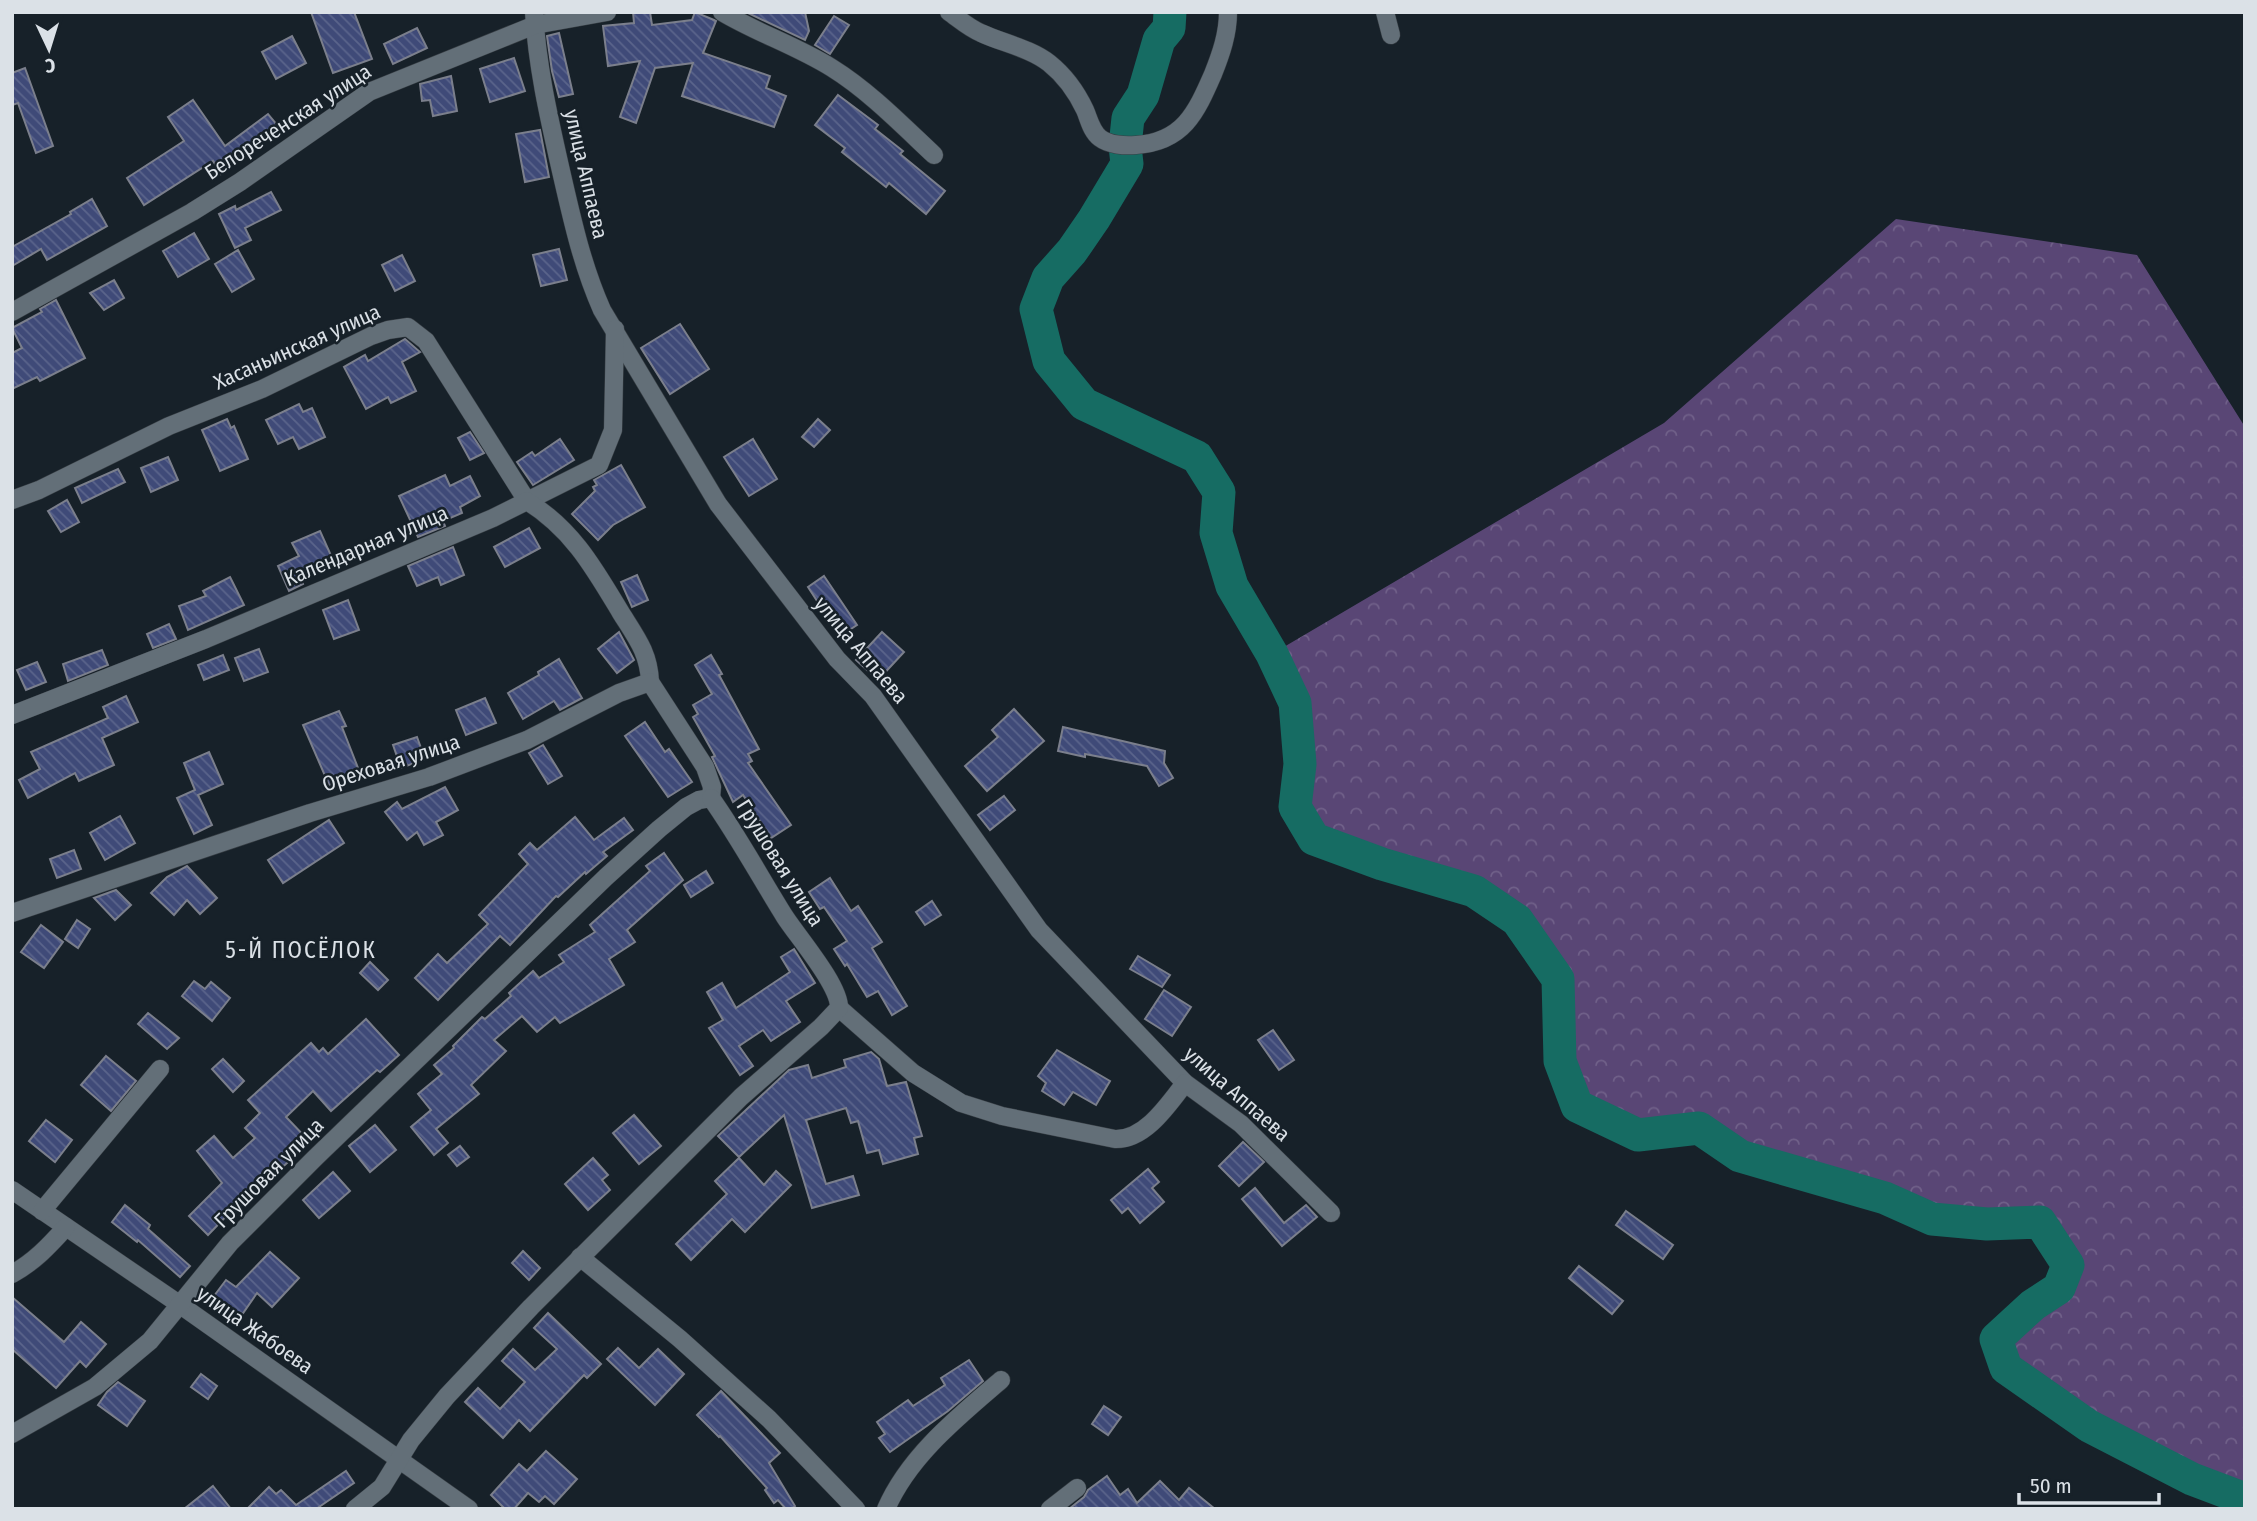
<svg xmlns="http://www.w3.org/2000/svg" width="2257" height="1521" font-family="'Fira Sans Condensed',sans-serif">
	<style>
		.forest { fill: url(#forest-crowns) }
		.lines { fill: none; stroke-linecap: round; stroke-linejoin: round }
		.river { stroke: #166c63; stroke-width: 33 }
		.building { fill: url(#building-back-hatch); stroke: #7b7f8c; stroke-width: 2 }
		.minor-casing { stroke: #373e44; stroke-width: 19 }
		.minor { stroke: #636f78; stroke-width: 18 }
		.labels { text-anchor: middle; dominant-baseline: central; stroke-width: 5; stroke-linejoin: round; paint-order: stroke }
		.street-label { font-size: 21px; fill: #dbe1e7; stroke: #172129 }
		.neighbourhood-label { font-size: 23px; letter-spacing: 2px; fill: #dbe1e7; stroke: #172129 }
	</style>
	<defs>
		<pattern id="forest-crowns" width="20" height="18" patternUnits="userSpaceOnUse" patternTransform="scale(1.75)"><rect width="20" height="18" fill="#594675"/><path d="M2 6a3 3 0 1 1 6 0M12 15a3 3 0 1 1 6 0" fill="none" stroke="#706089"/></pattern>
		<pattern id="building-back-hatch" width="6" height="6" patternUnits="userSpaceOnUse" patternTransform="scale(1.75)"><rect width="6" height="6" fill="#3f4a78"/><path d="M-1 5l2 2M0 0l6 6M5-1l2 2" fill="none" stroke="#5a648b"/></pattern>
	</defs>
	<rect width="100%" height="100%" fill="#172129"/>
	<polygon class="forest" points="1896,219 2137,255 2245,427 2245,1499 2192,1479 2089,1426 2006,1368 1996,1339 2033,1305 2059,1288 2068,1266 2040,1222 1987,1224 1932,1219 1885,1198 1740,1156 1699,1128 1638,1135 1577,1106 1560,1061 1558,979 1517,920 1474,891 1382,864 1314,839 1295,807 1300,764 1295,703 1272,654 1664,423"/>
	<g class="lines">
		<polyline class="river" points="1170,12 1169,28 1159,40 1143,95 1128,118 1125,146 1127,164 1094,219 1072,251 1048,278 1036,309 1049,361 1084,404 1197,457 1219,492 1216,533 1232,586 1272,654 1295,703 1300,764 1295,807 1314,839 1382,864 1474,891 1517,920 1558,979 1560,1061 1577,1106 1638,1135 1699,1128 1740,1156 1885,1198 1932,1219 1987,1224 2040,1222 2068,1265 2059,1288 2033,1305 1996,1339 2006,1368 2089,1426 2192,1479 2245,1499"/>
	</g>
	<g class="building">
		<polygon points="311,12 354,12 372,59 333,73"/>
		<polygon points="633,12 650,12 652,25 692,20 695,12 714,20 716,21 703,53 770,76 766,88 786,96 774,127 682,96 693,63 655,68 636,123 620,117 640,61 608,66 603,26 634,23"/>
		<polygon points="746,12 805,12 809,31 805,40"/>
		<polygon points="834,16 849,25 830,54 815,45"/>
		<polygon points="417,28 427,48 393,64 384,44"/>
		<polygon points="559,33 573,94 559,97 552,71 547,36"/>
		<polygon points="292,36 306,63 276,79 262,52"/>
		<polygon points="514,58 525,91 490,102 480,69"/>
		<polygon points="25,68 53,146 36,153 18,103 12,105 12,73"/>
		<polygon points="451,76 457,111 433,116 430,100 422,101 420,84"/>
		<polygon points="838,95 878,125 875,129 903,151 900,154 945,191 926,214 889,183 886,187 842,152 845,148 815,125"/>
		<polygon points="193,100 225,146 268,114 278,126 233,159 236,163 221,174 213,161 144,205 127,178 184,141 168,117"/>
		<polygon points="540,130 549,177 525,182 516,134"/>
		<polygon points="271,192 281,210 245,228 251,240 235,248 219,214 235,206 236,210"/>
		<polygon points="92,199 107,226 47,260 41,249 12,266 12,247 71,214 70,212"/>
		<polygon points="194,233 209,259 178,277 163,251"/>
		<polygon points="559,249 567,280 541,286 533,255"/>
		<polygon points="238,250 254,279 232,292 215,264"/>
		<polygon points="402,255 415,281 395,291 382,265"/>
		<polygon points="114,280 124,298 104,310 90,293"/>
		<polygon points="56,300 85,358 40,381 37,377 12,389 12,353 22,348 12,328 42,312 40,309"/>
		<polygon points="680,324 709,369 670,394 641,348"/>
		<polygon points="405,339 420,352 402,362 416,391 391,403 388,397 366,409 344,367 365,355 368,361"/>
		<polygon points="299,404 303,412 312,408 325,437 299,449 293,437 278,444 266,420"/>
		<polygon points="227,419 231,428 234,426 248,459 220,471 202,430"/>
		<polygon points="818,419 830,430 814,447 802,437"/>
		<polygon points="470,432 484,453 470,460 458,438"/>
		<polygon points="560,439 574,460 533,485 517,462 532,452 535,456"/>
		<polygon points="753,439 777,479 749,496 724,457"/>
		<polygon points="168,457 178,480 151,492 141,468"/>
		<polygon points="621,465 645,507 613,525 598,540 572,514 595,491 593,487 597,485 594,480"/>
		<polygon points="118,469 125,482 82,503 75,488"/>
		<polygon points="445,475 450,486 470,476 480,496 460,507 462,513 443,521 445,526 418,537 399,496"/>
		<polygon points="67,500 79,522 61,532 48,511"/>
		<polygon points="529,528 540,548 505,567 494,547"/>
		<polygon points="320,531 333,560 300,576 303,584 289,591 278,566 299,556 292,543"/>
		<polygon points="453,547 464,575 441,585 438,577 417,586 408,566"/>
		<polygon points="637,575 648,600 632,607 621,582"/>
		<polygon points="824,576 857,625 840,636 808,587"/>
		<polygon points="230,577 244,605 188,630 179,606 206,596 203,591"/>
		<polygon points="348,600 359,630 334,639 323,610"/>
		<polygon points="169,624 176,639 153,648 147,634"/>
		<polygon points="619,632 634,660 617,673 598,649"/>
		<polygon points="882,632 904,652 878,680 856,660"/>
		<polygon points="259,649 268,672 244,681 235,658"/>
		<polygon points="102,650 108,665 68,681 63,664"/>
		<polygon points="223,655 229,670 204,680 198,665"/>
		<polygon points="711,655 722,674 719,675 759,749 748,754 752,761 748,763 791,825 771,838 743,795 733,802 712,757 715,756 693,717 698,714 693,705 712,694 695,665"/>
		<polygon points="559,659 582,698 560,710 554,701 523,719 508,693 539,675 538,672"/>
		<polygon points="37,662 46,682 26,690 17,670"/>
		<polygon points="126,696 138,722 102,738 114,765 79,781 75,773 28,798 19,780 40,769 31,752 108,718 103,707"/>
		<polygon points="485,698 496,723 466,735 456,710"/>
		<polygon points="1014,709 1044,741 987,791 965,766 998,737 992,730"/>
		<polygon points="339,711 346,726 342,727 360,773 329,785 303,725"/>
		<polygon points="645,722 665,752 669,749 692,782 668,797 625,736"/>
		<polygon points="1063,727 1165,751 1164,763 1173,778 1159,786 1147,766 1085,754 1085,757 1058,751"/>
		<polygon points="417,737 425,759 401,768 393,745"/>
		<polygon points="543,745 562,776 548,784 529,753"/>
		<polygon points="209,752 223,784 198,795 212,825 194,834 177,798 195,790 184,763"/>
		<polygon points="445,787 458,810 436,822 443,835 424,845 417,832 407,840 385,812 397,802 402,809"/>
		<polygon points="1004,796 1015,810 990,830 978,815"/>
		<polygon points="120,816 135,843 105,860 90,833"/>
		<polygon points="575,817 594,840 624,818 633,830 603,852 607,856 586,874 585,872 558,897 556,896 510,945 500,936 438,1000 415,978 438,954 447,963 488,924 479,915 528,864 519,854 530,843 537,850"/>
		<polygon points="329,820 344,843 283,883 268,860"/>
		<polygon points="74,850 81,869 57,878 50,859"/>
		<polygon points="664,853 683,880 627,930 635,942 609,959 624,985 560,1023 555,1017 537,1032 522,1016 494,1040 506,1051 471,1085 479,1094 436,1129 448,1143 434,1155 411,1127 431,1110 418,1094 442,1074 434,1065 454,1048 453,1046 482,1017 485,1019 511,996 509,993 533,971 539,978 564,962 559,955 595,932 590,925 650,871 646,866"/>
		<polygon points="187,866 217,898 200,914 187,900 174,915 151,893 167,877"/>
		<polygon points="706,871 713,883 691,897 684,885"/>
		<polygon points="830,878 851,911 858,906 882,942 872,948 907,1006 892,1015 878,991 867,997 847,964 845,966 834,949 847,941 824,907 820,909 809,892"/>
		<polygon points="116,890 131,905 115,920 94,898"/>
		<polygon points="932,901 941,915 925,925 916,912"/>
		<polygon points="77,920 90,929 78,948 65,939"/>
		<polygon points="41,925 63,942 44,968 21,952"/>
		<polygon points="794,949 815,983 786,1001 800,1022 771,1041 763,1030 739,1046 753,1066 740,1075 709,1028 723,1020 707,992 722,983 736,1008 790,972 781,957"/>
		<polygon points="1138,956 1170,975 1162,987 1130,969"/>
		<polygon points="370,962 388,980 378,990 360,973"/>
		<polygon points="194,981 205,989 211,982 230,998 212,1021 182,996"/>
		<polygon points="1164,990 1191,1007 1172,1036 1145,1019"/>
		<polygon points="148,1013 179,1038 167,1049 138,1024"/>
		<polygon points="366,1019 399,1055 380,1072 377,1070 331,1111 313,1091 286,1117 310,1142 242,1204 240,1202 208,1235 189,1216 222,1183 197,1151 214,1136 233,1158 255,1138 245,1128 260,1113 248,1100 311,1043 319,1052 323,1048 328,1054"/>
		<polygon points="1273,1030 1294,1060 1279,1070 1258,1040"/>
		<polygon points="1057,1050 1110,1081 1096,1105 1073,1092 1064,1105 1042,1091 1046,1083 1038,1076"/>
		<polygon points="871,1052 879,1059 887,1086 906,1082 922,1136 914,1138 918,1154 883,1164 879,1150 867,1153 858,1121 851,1123 846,1108 806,1120 826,1184 853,1176 859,1195 812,1208 784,1115 739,1157 718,1136 789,1070 808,1065 812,1078 846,1067 844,1060"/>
		<polygon points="106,1056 136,1081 111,1111 81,1085"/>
		<polygon points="223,1059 244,1081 233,1092 212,1069"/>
		<polygon points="634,1115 661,1146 639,1164 613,1133"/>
		<polygon points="46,1120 72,1140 55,1162 29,1141"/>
		<polygon points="375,1125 396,1150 370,1172 349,1146"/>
		<polygon points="1243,1142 1264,1162 1239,1186 1219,1166"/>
		<polygon points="460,1146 469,1157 457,1166 448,1155"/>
		<polygon points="593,1158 608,1175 602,1180 610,1190 588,1210 565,1184"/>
		<polygon points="739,1158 764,1185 776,1171 791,1185 745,1232 732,1219 691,1260 676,1244 727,1194 715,1181"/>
		<polygon points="1148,1169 1159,1182 1152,1188 1164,1202 1140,1223 1128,1208 1122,1213 1111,1200"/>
		<polygon points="333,1172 350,1191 319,1218 303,1200"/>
		<polygon points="1255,1188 1284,1223 1306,1205 1317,1217 1282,1246 1242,1199"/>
		<polygon points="125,1205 150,1225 148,1229 190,1266 180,1277 138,1240 137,1242 112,1222"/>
		<polygon points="1626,1211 1673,1245 1663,1259 1616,1225"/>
		<polygon points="523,1251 540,1268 529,1280 512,1263"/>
		<polygon points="270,1252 299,1278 272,1307 257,1293 239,1319 211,1300 226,1280 236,1287"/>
		<polygon points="1579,1266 1623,1301 1612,1314 1569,1278"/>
		<polygon points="12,1297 64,1342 81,1322 106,1344 86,1367 80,1361 56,1388 12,1349"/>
		<polygon points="548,1313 601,1364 587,1378 584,1375 530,1431 519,1420 503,1438 465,1402 478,1388 500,1409 525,1382 502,1361 513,1349 535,1370 557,1349 534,1328"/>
		<polygon points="618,1348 639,1368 658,1349 684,1374 655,1405 607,1359"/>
		<polygon points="969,1360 983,1381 948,1411 890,1452 879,1438 885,1434 877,1422 908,1400 913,1406 945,1385 941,1378"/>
		<polygon points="201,1374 217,1386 208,1399 191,1387"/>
		<polygon points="118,1382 145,1401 127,1426 98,1405 107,1392"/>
		<polygon points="721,1391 780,1453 769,1463 795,1506 792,1509 786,1509 778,1500 774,1503 765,1490 767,1488 720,1436 719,1437 697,1415"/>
		<polygon points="1104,1406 1121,1417 1108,1435 1092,1424"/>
		<polygon points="546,1451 577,1479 554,1504 545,1496 539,1502 528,1493 514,1509 505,1509 491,1495 519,1464 527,1471"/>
		<polygon points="346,1471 354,1483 316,1509 247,1509 269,1487 276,1494 281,1490 296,1505"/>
		<polygon points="1107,1476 1120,1495 1128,1489 1137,1503 1160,1481 1179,1500 1189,1488 1215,1509 1069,1509 1084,1497 1088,1490"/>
		<polygon points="213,1486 231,1509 184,1509"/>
	</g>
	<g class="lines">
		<defs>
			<g id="minor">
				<path d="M534 12C537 66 549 118 561 171 572 219 582 265 602 310L718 504 837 659 873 696 1039 930 1185 1083 1241 1124 1331 1213"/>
				<path d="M722 12C757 33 797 46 832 68 869 91 902 125 934 155"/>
				<path d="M949 12C959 19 969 28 981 33 1002 43 1030 48 1049 63 1064 75 1077 93 1085 110 1089 119 1091 131 1100 138 1109 145 1125 146 1136 145 1183 142 1196 113 1213 74 1221 54 1228 34 1228 12"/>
				<polyline points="1385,12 1391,35"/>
				<polyline points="12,312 192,212 240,182 369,92 535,25 607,12"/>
				<polyline points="12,500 39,490 169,426 262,389 371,336 388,330 408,327 426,341 527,501 599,465 613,430 615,329"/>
				<path d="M12 715 206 639 493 518 527 501C573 530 594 568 621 613 636 637 649 653 650 682"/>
				<polyline points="12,913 310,813 429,777 527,740 619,693 650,682 705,767 712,787 711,798"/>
				<path d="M839 1008 913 1073 961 1103 1002 1116 1115 1139C1145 1140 1168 1105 1185 1083"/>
				<polyline points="12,1190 179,1304 469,1509"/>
				<polyline points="42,1211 160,1069"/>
				<polyline points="580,1257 680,1339 769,1419 856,1509"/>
				<path d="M12 1274C34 1262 49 1246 66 1227"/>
				<polyline points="12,1434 95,1387 150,1341 230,1243 315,1158 606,877 659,829 686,807 699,800 711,798"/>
				<path d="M355 1509 382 1487 411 1440 447 1396 531 1307 741 1097 821 1027 839 1008C840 986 798 937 785 917 760 877 738 836 711 798"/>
				<path d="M886 1509C909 1456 958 1417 1001 1380"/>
				<polyline points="1050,1509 1077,1488"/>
			</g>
		</defs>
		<use href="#minor" class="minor-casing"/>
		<use href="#minor" class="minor"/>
	</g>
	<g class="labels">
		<g class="street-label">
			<text transform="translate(288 122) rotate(-33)">Белореченская улица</text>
			<text transform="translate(586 174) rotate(77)">улица Аппаева</text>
			<text transform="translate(297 347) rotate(-24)">Хасаньинская улица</text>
			<text transform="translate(366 546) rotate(-23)">Календарная улица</text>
			<text transform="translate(861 650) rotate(50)">улица Аппаева</text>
			<text transform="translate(391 763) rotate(-18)">Ореховая улица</text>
			<text transform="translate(780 863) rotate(58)">Грушовая улица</text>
			<text transform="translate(1237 1094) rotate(41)">улица Аппаева</text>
			<text transform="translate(269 1173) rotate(-45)">Грушовая улица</text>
			<text transform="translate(255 1330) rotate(35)">улица Жабоева</text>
		</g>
		<g class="neighbourhood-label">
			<text x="301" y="950">5-Й ПОСЁЛОК</text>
		</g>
	</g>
	<rect width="2257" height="1521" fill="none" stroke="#dbe1e7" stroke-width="28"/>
	<g transform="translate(49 49) rotate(176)" stroke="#172129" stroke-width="5" paint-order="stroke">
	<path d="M0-5L12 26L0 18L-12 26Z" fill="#dbe1e7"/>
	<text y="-10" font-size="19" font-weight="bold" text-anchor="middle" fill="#dbe1e7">С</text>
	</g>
	<path d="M2019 1493v10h140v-10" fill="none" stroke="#dbe1e7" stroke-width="3.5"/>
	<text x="2030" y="1493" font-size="21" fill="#dbe1e7" stroke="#172129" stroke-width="5" paint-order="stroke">50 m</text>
</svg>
